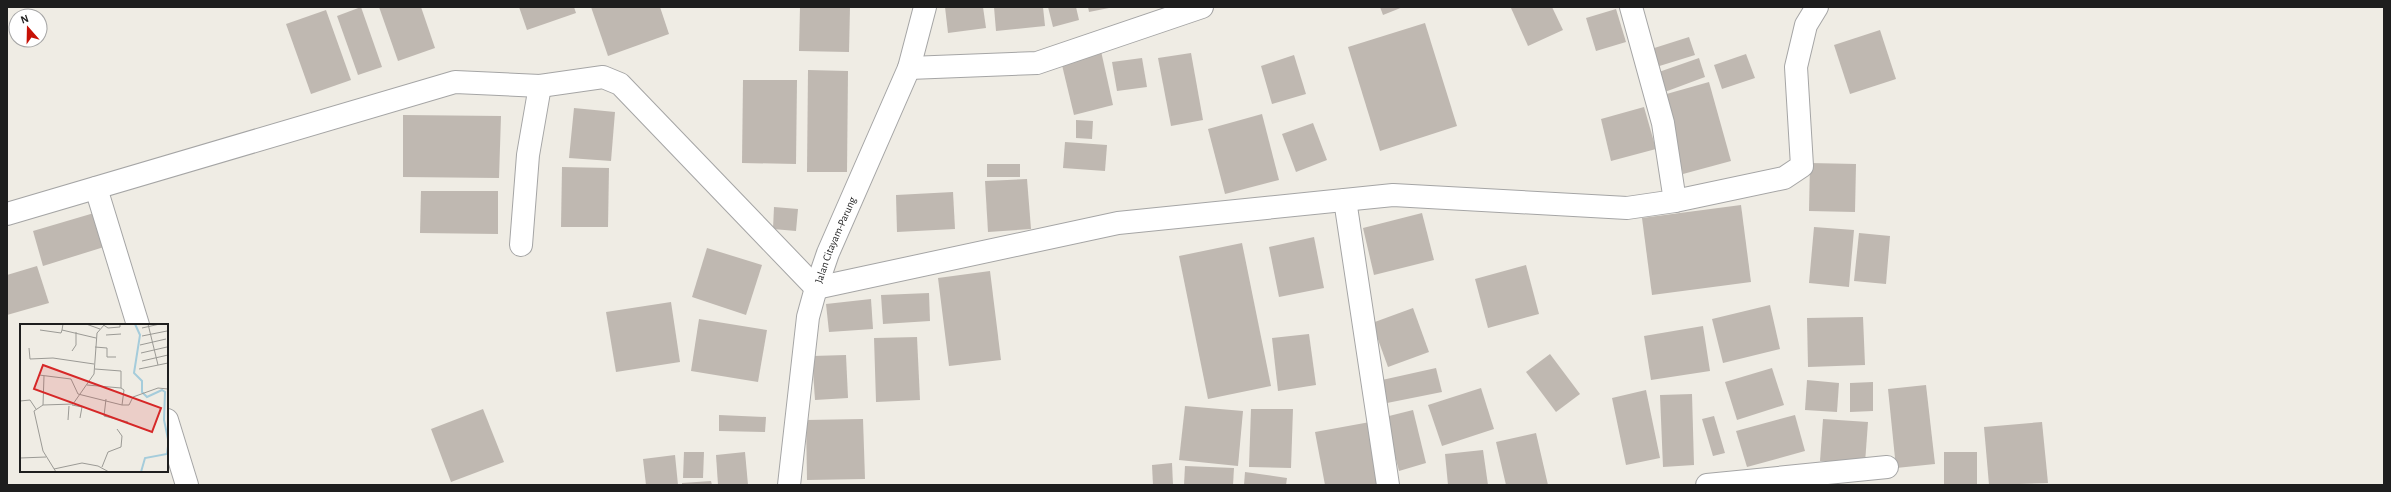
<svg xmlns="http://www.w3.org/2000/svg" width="2391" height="492" font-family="'Alegreya Sans',sans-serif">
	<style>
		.building { fill: #bfb8b1 }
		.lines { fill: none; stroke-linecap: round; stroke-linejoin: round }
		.minor-casing { stroke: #a5a5a5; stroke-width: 24 }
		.tertiary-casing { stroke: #a5a5a5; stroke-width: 24 }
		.minor { stroke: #fff; stroke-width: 22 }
		.tertiary { stroke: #fff; stroke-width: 22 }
		.labels { text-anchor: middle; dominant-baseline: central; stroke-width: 3; stroke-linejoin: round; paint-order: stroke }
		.street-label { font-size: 11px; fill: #1e1e1e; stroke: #fff }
		.inset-river { fill: none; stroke: #a5ccdb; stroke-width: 2 }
		.inset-road { fill: none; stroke: #9b9a95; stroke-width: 1 }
		.view { fill: #d62828; fill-opacity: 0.15; stroke: #d62828; stroke-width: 2 }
		.inset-edge { fill: none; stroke: #1e1e1e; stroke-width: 2 }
	</style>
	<rect width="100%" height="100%" fill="#efece4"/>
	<g class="building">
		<polygon points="361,7 382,67 358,75 337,16"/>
		<polygon points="379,7 421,7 435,48 398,61"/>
		<polygon points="519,7 574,7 576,13 527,30"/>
		<polygon points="591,7 660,7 669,34 608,56"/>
		<polygon points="800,7 850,7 849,52 799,51"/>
		<polygon points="945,7 983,7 986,28 948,33"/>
		<polygon points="994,7 1043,7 1045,26 996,31"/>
		<polygon points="1048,7 1076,7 1079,20 1053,27"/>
		<polygon points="1088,7 1109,7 1109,8 1089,12"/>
		<polygon points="1380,7 1403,7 1383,15"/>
		<polygon points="1514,7 1552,7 1563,30 1528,46 1511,8"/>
		<polygon points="1616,9 1626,42 1596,51 1586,18"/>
		<polygon points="326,10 351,80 311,94 286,24"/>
		<polygon points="1425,23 1457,126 1380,151 1348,47"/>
		<polygon points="1880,30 1896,79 1850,94 1834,45"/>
		<polygon points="1689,37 1695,55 1653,68 1648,50"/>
		<polygon points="1101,51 1113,105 1074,115 1061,61"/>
		<polygon points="1191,53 1203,120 1171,126 1158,58"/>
		<polygon points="1746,54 1755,78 1722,89 1714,65"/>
		<polygon points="1294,55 1306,94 1272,104 1261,66"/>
		<polygon points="1142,58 1147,87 1117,91 1112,62"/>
		<polygon points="1699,58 1705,77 1662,93 1656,73"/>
		<polygon points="808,70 848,71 847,172 807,172"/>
		<polygon points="743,80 797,80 796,164 742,163"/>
		<polygon points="1709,82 1731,161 1683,174 1663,95"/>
		<polygon points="1644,107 1656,149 1611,161 1601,119"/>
		<polygon points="574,108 615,112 611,161 569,158"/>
		<polygon points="1262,114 1279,180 1225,194 1208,129"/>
		<polygon points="403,115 501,116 499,178 403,177"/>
		<polygon points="1076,120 1093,121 1092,139 1076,138"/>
		<polygon points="1313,123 1327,160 1296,172 1282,134"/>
		<polygon points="1065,142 1107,145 1105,171 1063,168"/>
		<polygon points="1810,163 1856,164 1855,212 1809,211"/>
		<rect x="987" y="164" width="33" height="13"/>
		<polygon points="562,167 609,168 608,227 561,227"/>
		<polygon points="1027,179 1031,229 988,232 985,181"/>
		<polygon points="421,191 498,191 498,234 420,233"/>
		<polygon points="953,192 955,229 897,232 896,195"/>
		<polygon points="1741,205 1751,282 1652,295 1642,218"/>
		<polygon points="774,207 798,209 796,231 773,229"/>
		<polygon points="94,213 104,247 43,266 33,231"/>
		<polygon points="1422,213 1434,260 1374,275 1363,228"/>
		<polygon points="1814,227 1854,230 1849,287 1809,283"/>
		<polygon points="1859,233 1890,236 1886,284 1854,281"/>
		<polygon points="1314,237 1324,288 1279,297 1269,247"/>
		<polygon points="1242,243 1271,386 1208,399 1179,256"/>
		<polygon points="707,248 762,265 746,315 692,297"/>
		<polygon points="1526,265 1539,314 1488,328 1475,279"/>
		<polygon points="37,266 49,303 7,315 7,275"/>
		<polygon points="990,271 1001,360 949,366 938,278"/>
		<polygon points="929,293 930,321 883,324 881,295"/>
		<polygon points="871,299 873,329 829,332 826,304"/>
		<polygon points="671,302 680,362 616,372 606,312"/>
		<polygon points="1770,305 1780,349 1723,363 1712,319"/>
		<polygon points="1413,308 1429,352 1388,367 1372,323"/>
		<polygon points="1863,317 1865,365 1808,367 1807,318"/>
		<polygon points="699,319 767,330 758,382 691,371"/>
		<polygon points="1703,326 1710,371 1651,380 1644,336"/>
		<polygon points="1309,334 1316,385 1278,391 1272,338"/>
		<polygon points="917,337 920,400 876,402 874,338"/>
		<polygon points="1550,354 1580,394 1556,412 1526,372"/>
		<polygon points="846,355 848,398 815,400 812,356"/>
		<polygon points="1436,368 1442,392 1387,403 1382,380"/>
		<polygon points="1772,368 1784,405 1737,420 1725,382"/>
		<polygon points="1807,380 1839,383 1837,412 1805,410"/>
		<polygon points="1873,382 1873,411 1850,412 1850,383"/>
		<polygon points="1926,385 1935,464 1896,468 1888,389"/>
		<polygon points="1481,388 1494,429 1442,446 1428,405"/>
		<polygon points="1646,390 1660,458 1626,465 1612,398"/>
		<polygon points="1692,394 1694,465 1663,467 1660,395"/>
		<polygon points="1185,406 1243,411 1238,466 1179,460"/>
		<polygon points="483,409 504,462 451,482 431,429"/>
		<polygon points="1251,409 1293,409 1291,468 1249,467"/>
		<polygon points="1413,410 1426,463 1399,471 1385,417"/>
		<polygon points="719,415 766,417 765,432 719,431"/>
		<polygon points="1795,415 1805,451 1747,467 1736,431"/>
		<polygon points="1714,416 1725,453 1713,456 1702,419"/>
		<polygon points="863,419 865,479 807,480 806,420"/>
		<polygon points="1823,419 1868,422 1865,463 1820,461"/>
		<polygon points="1370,422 1381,485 1325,485 1315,432"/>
		<polygon points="2042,422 2048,483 1989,485 1984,427"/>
		<polygon points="1536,433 1548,485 1506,485 1496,442"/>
		<polygon points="1483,450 1488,485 1448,485 1445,454"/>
		<polygon points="684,452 704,452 703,478 683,478"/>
		<polygon points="745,452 748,485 718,485 716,455"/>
		<rect x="1944" y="452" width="33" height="33"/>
		<polygon points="675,455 678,485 646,485 643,459"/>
		<polygon points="1172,463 1173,485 1153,485 1152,465"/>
		<polygon points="1185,466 1234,468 1233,485 1184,485"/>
		<polygon points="1245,472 1287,478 1286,485 1244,485"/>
		<polygon points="711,481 712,485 682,485 682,483"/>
	</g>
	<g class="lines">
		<defs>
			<g id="minor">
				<polyline points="909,68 1037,63 1202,7"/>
				<polyline points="96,188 138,325"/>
				<polyline points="1345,200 1388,485"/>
				<polyline points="1675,201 1784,178 1802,166 1796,67 1806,25 1817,7"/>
				<polyline points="7,214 455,82 540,86 603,77 620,84 816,288 1118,223 1393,195 1627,208 1675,201 1663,123 1631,7"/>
				<polyline points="521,245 528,155 540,86"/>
				<polyline points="167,420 187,485"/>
				<polyline points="1707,485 1887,467"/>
			</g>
			<g id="tertiary">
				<path id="s1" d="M789 485 808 317 816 288 828 253 909 68 925 7"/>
			</g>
		</defs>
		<use href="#minor" class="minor-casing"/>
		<use href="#tertiary" class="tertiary-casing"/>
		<use href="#minor" class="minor"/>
		<use href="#tertiary" class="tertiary"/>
	</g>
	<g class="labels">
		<g class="street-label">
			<text stroke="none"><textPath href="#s1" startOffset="251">Jalan Citayam-Parung</textPath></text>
		</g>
	</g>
	<g transform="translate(20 324)">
		<rect width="148" height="148" fill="#efece4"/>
		<path class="inset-river" d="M115 0 120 11 114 49 122 57V68L127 73 142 66 145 68 144 96 148 115M121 148 125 134 147 130 148 122"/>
		<path class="inset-road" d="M43 0 42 6 76 14M66 0 80 5M82 0 88 4 100 3V0M128 0 138 41M122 4 140 0M20 6 41 9 42 6M86 11 101 10M122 12 147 7M120 21 146 15M75 23 87 24V33H96M9 24 10 35 33 34 74 40M52 27 56 21V8M121 29 147 23M122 37 148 31M119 45 148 39M19 51 51 55 58 70 102 81 104 66 101 64M67 61 101 64V47L75 45M86 75 84 92 108 98M0 77 10 76 16 85M23 81 24 52M52 81 62 83 60 94M102 81H109L113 73 138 64 148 65M48 96 49 82M0 134 26 133M82 143 88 128 101 123 102 112 97 105M34 145 62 139 78 142 89 148M36 148 23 127 14 87 23 81 53 80 74 50 77 9 85 0"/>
		<path class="view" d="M23 41 141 84 132 108 14 65Z"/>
		<rect width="148" height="148" class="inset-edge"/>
	</g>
	<rect width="2391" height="492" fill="none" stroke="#1e1e1e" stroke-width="16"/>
	<g transform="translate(28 28) rotate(340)"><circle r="19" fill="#ffffff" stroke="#a5a5a5"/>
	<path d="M0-3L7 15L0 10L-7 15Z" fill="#c71005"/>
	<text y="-6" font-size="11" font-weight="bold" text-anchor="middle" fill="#1e1e1e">N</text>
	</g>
</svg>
